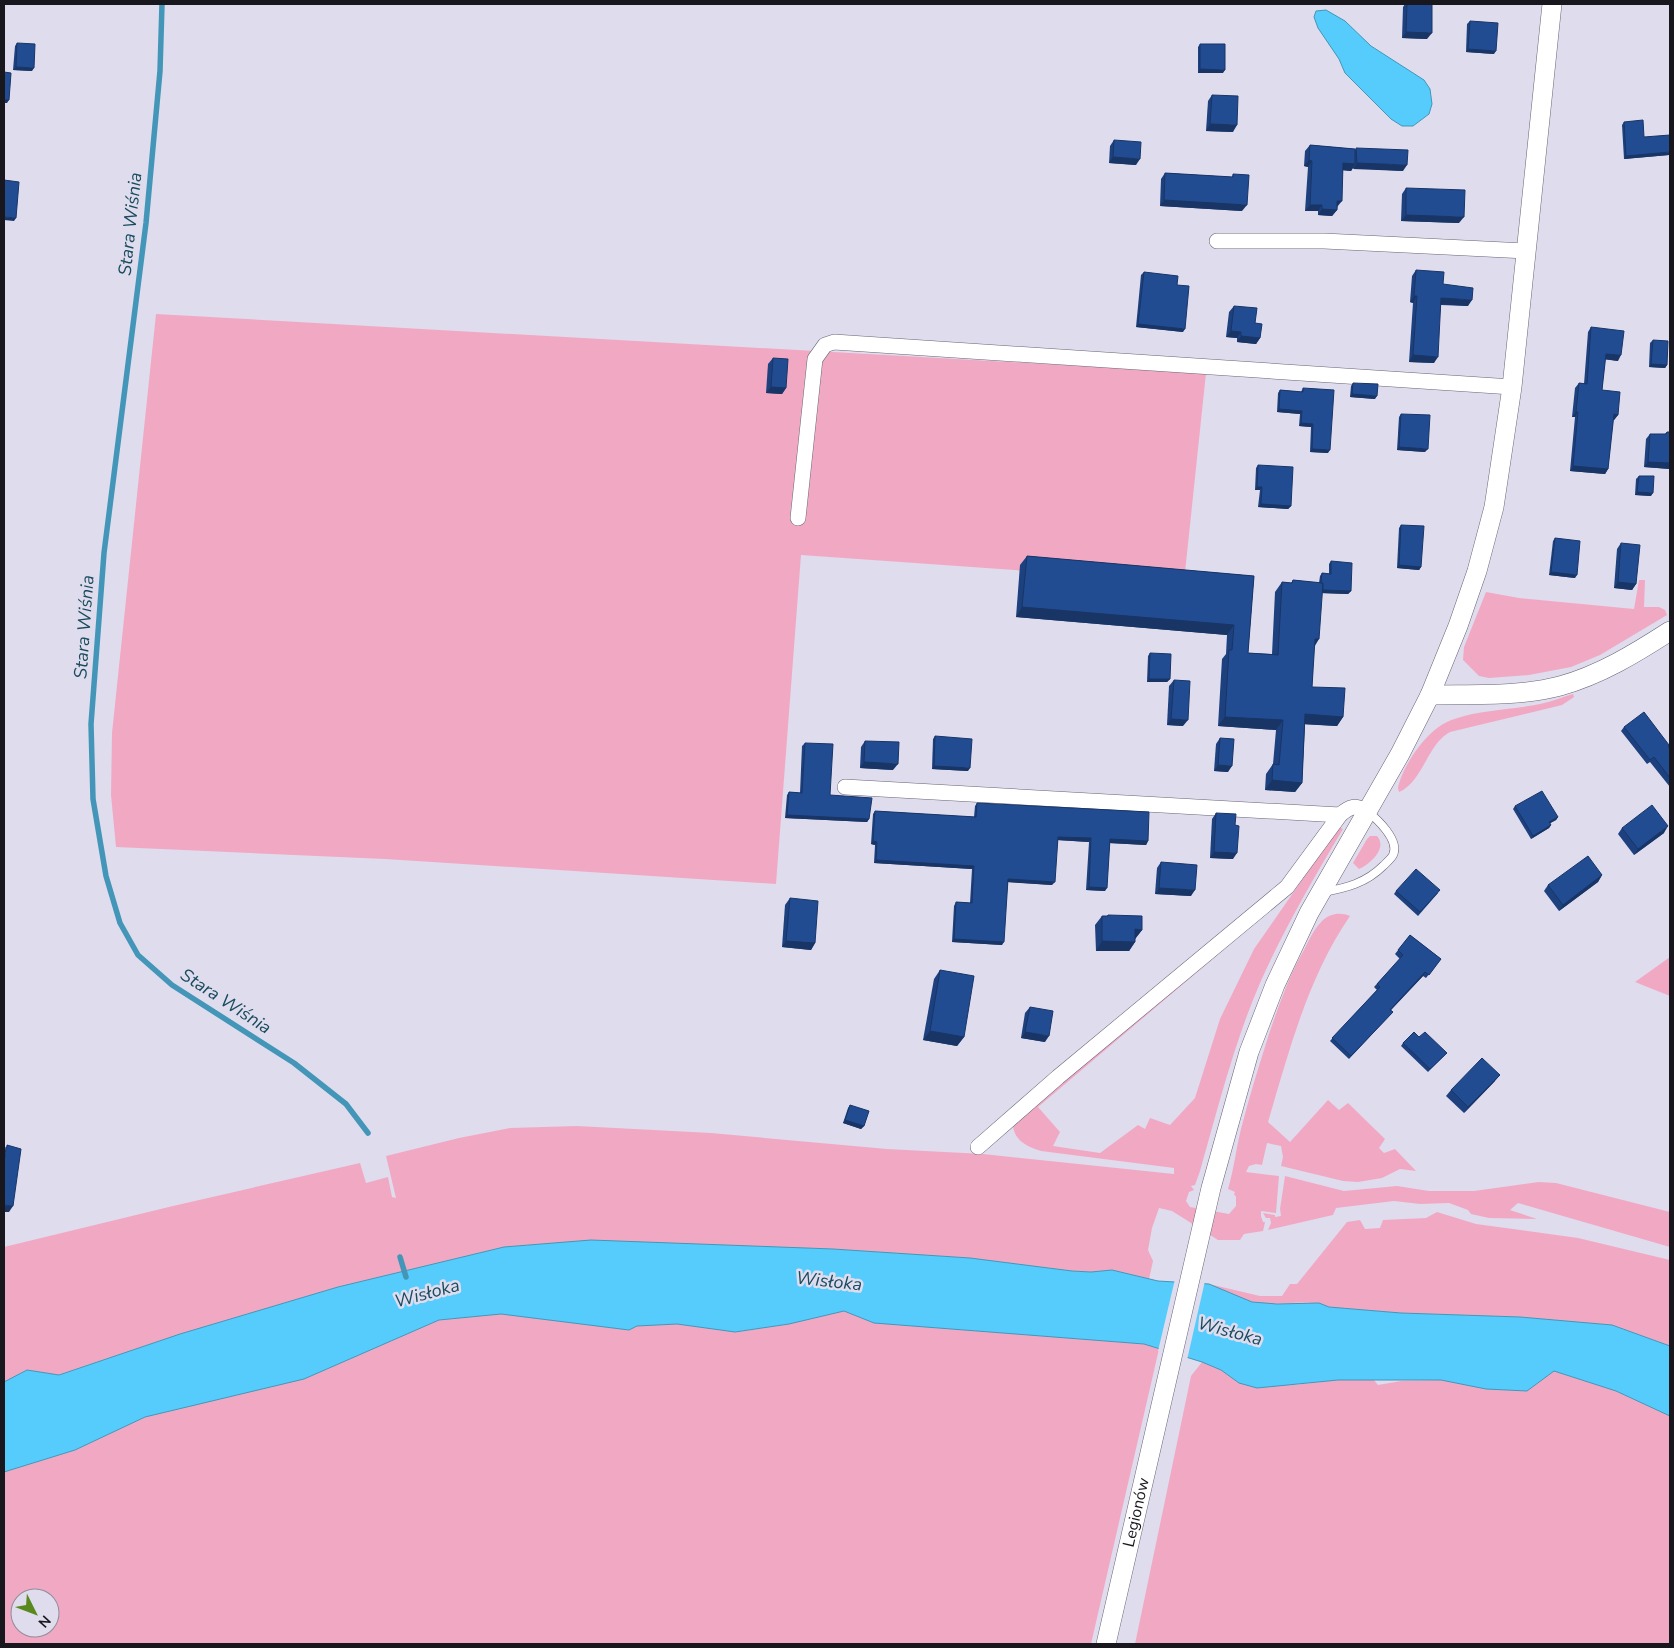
<svg xmlns="http://www.w3.org/2000/svg" width="1674" height="1648" font-family="'Nunito Sans',sans-serif">
	<style>
		.green { fill: #f1a9c3; fill-rule: evenodd }
		.water { fill: #55ccfb; stroke: #4396b8 }
		.pier { fill: #dfdcee }
		.lines { fill: none; stroke-linecap: round; stroke-linejoin: round }
		.stream { stroke: #4396b8; stroke-width: 5.5 }
		.service-casing { stroke: #676574; stroke-width: 9 }
		.minor-casing { stroke: #676574; stroke-width: 16 }
		.tertiary-casing { stroke: #676574; stroke-width: 20 }
		.service { stroke: #fff; stroke-width: 8 }
		.minor { stroke: #fff; stroke-width: 15 }
		.tertiary { stroke: #fff; stroke-width: 19 }
		.wall { fill: #1d417e }
		.shaded-wall { fill: #183566 }
		.building { fill: #224c92; stroke: #183566 }
		.labels { text-anchor: middle; dominant-baseline: central; stroke-width: 5; stroke-linejoin: round; paint-order: stroke }
		.street-label { font-size: 16px; fill: #18171d; stroke: #dfdcee }
		.water-label { font-size: 18px; font-style: italic; fill: #194b5e; stroke: #dfdcee }
	</style>
	<rect width="100%" height="100%" fill="#dfdcee"/>
	<g class="green">
		<polygon points="156,314 1206,373 1184,582 801,555 776,884 385,859 116,847 111,795 112,733"/>
		<polygon points="1639,580 1645,580 1644,607 1659,607 1665,610 1667,615 1600,655 1571,667 1529,675 1489,678 1479,676 1463,660 1464,647 1486,592 1519,598 1634,609"/>
		<path d="M1573 694 1574 697 1562 705 1450 732C1447 734 1443 736 1441 739 1427 752 1419 784 1399 792L1398 788C1402 767 1424 735 1443 724 1468 710 1512 710 1540 704 1551 702 1562 697 1573 694Z"/>
		<path d="M1339 827 1343 829C1313 879 1284 929 1260 983 1234 1043 1218 1108 1200 1171L1195 1185 1191 1186 1194 1190 1189 1192 1186 1201 1190 1207 1229 1214 1236 1206V1197L1234 1194 1235 1192 1228 1189C1234 1169 1236 1149 1241 1129 1249 1097 1259 1066 1269 1034 1279 1005 1289 976 1304 950 1309 940 1314 929 1322 921 1330 913 1341 912 1350 916 1308 977 1289 1051 1268 1122L1290 1142 1328 1100 1339 1110 1348 1103 1385 1139 1379 1148 1384 1153 1395 1149 1416 1171 1400 1169 1382 1178 1358 1182 1343 1181 1281 1166 1283 1157 1281 1146 1267 1143 1262 1165 1256 1164 1249 1166 1246 1172 1279 1176 1276 1213 1261 1211V1216L1263 1222H1265L1263 1231 1244 1234 1240 1240H1218L1172 1211 1159 1208 1152 1228 1148 1250 1153 1261 1149 1279 1112 1270 1091 1272 1072 1271 970 1258 833 1249 718 1246 504 1247 338 1287 180 1334 58 1375 27 1370 4 1382V1247L173 1206 360 1163 366 1183 388 1177 392 1197 396 1198 386 1156 459 1138 510 1128 577 1126 711 1133 887 1149 983 1154 1174 1174V1168L1041 1151C1028 1147 1014 1141 1013 1125L1023 1113 1261 918 1038 1107 1060 1132 1053 1146 1100 1153 1138 1125 1145 1129 1150 1118 1170 1125 1195 1098 1220 1019 1254 949Z"/>
		<path d="M1370 836H1377C1388 848 1370 864 1359 869L1353 863 1367 839Z"/>
		<polygon points="1670,957 1670,996 1635,982"/>
		<polygon points="1285,1176 1344,1191 1397,1186 1429,1191 1474,1191 1539,1182 1556,1183 1670,1212 1670,1247 1518,1203 1510,1210 1537,1219 1489,1218 1471,1214 1468,1210 1449,1203 1420,1204 1394,1201 1336,1208 1333,1215 1268,1230 1271,1223 1270,1218 1266,1218 1263,1213 1275,1215 1275,1217 1281,1216 1280,1209"/>
		<path d="M1437 1212 1476 1224 1578 1238 1670 1260V1346L1612 1325 1520 1317 1401 1313 1329 1307C1306 1297 1277 1308 1252 1302 1237 1298 1223 1290 1209 1284L1260 1296H1282L1290 1284H1297L1347 1222 1360 1220 1365 1229 1380 1228 1383 1220 1426 1218Z"/>
		<path d="M844 1311 874 1323 1144 1344 1159 1349 1091 1644H4V1472L75 1450 145 1417 304 1379 439 1320 501 1314 629 1330 637 1326 677 1324 735 1332 789 1324ZM20 1598H50V1628H20Z"/>
		<polygon points="1202,1362 1221,1370 1239,1383 1293,1385 1338,1380 1373,1379 1378,1385 1401,1381 1441,1380 1486,1389 1527,1391 1554,1371 1616,1391 1670,1416 1670,1644 1135,1644 1191,1376"/>
	</g>
	<g class="water">
		<polygon points="1326,10 1345,21 1371,46 1424,80 1430,89 1432,104 1429,114 1413,126 1402,126 1391,119 1345,73 1339,59 1318,28 1314,17 1316,11"/>
		<polygon points="591,1240 833,1249 970,1258 1072,1271 1091,1272 1112,1270 1158,1281 1209,1284 1252,1302 1277,1304 1319,1303 1329,1307 1401,1313 1520,1317 1612,1325 1670,1346 1670,1416 1616,1391 1554,1371 1527,1391 1486,1389 1441,1380 1338,1380 1257,1388 1239,1383 1221,1370 1202,1362 1144,1344 874,1323 844,1311 789,1324 735,1332 677,1324 637,1326 629,1330 501,1314 439,1320 304,1379 145,1417 75,1450 4,1472 4,1382 27,1370 59,1375 180,1334 338,1287 504,1247"/>
	</g>
	<polygon class="pier" points="1175,1279 1205,1281 1187,1360 1158,1351"/>
	<g class="lines">
		<g class="stream">
			<polyline points="162,4 160,71 146,223 104,553 91,724 93,799 106,876 120,923 138,955 172,985 294,1063 346,1104 368,1133"/>
			<polyline points="400,1257 406,1277"/>
		</g>
		<defs>
			<path id="service" d="M1324 892C1346 888 1366 883 1383 866 1386 863 1391 859 1393 855 1400 840 1377 819 1367 811"/>
			<g id="minor">
				<polyline points="1217,241 1324,241 1527,251"/>
				<polyline points="798,518 815,359 825,345 834,342 1512,387"/>
				<polyline points="845,787 1340,815"/>
				<path d="M978 1147 1058 1077 1287 887 1340 815C1350 806 1355 805 1367 811"/>
			</g>
			<g id="tertiary">
				<path d="M1430 695C1473 694 1518 697 1560 686 1600 675 1636 653 1670 631"/>
				<path id="s1" d="M1106 1644 1211 1188 1249 1052 1275 985 1309 913 1400 754 1430 695 1458 626 1477 571 1494 507 1512 387 1552 4"/>
			</g>
		</defs>
		<use href="#service" class="service-casing"/>
		<use href="#minor" class="minor-casing"/>
		<use href="#tertiary" class="tertiary-casing"/>
		<use href="#service" class="service"/>
		<use href="#minor" class="minor"/>
		<use href="#tertiary" class="tertiary"/>
	</g>
	<g class="wall">
		<polygon points="1405,4 1432,4 1427,39 1402,38 1403,7"/>
		<polygon points="1470,21 1494,54 1466,52 1467,24"/>
		<polygon points="17,43 32,71 13,70 15,46"/>
		<polygon points="1200,44 1223,73 1198,73 1198,47"/>
		<polygon points="1212,95 1233,132 1206,131 1208,101"/>
		<polygon points="1624,122 1644,137 1669,155 1624,159 1622,125"/>
		<polygon points="1114,140 1136,165 1109,163 1110,146"/>
		<polygon points="1310,145 1355,149 1403,171 1353,168 1351,171 1343,170 1337,210 1332,216 1318,215 1318,211 1305,211 1308,167 1304,166 1305,151"/>
		<polygon points="1165,173 1232,177 1233,174 1242,211 1160,206 1161,179"/>
		<polygon points="1406,188 1459,223 1401,221 1402,194"/>
		<polygon points="1416,270 1443,284 1468,306 1441,305 1434,363 1409,362 1413,303 1410,302 1412,276"/>
		<polygon points="1144,272 1177,285 1183,332 1136,327 1141,275"/>
		<polygon points="1234,306 1255,323 1260,338 1256,344 1237,342 1237,338 1226,337 1229,312"/>
		<polygon points="1591,327 1618,361 1605,359 1602,390 1618,415 1614,420 1613,420 1608,469 1605,474 1570,471 1575,417 1572,417 1575,388 1579,383 1584,384 1588,332"/>
		<polygon points="1653,340 1667,365 1665,368 1649,367 1650,343"/>
		<polygon points="773,358 786,388 782,394 766,393 768,364"/>
		<polygon points="1353,383 1375,399 1350,397 1351,386"/>
		<polygon points="1303,388 1328,453 1310,452 1311,427 1299,426 1300,414 1277,412 1278,393 1280,390 1301,392"/>
		<polygon points="1401,414 1425,452 1397,450 1399,417"/>
		<polygon points="1667,432 1670,432 1670,469 1644,467 1646,439 1650,434 1665,434"/>
		<polygon points="1258,465 1291,506 1288,509 1258,507 1260,490 1255,490 1256,468"/>
		<polygon points="1639,476 1651,496 1635,495 1636,479"/>
		<polygon points="1401,525 1421,567 1419,570 1397,568 1399,528"/>
		<polygon points="1555,538 1575,578 1549,575 1553,541"/>
		<polygon points="1621,543 1636,584 1632,590 1614,588 1617,549"/>
		<polygon points="1027,556 1254,576 1248,653 1272,654 1275,592 1282,582 1291,583 1293,580 1319,583 1320,576 1322,573 1329,574 1329,564 1331,561 1351,591 1348,594 1322,593 1314,646 1312,687 1343,717 1337,726 1305,724 1302,783 1295,792 1265,790 1266,774 1273,764 1276,730 1218,726 1222,659 1226,654 1227,635 1016,617 1020,565"/>
		<polygon points="1150,653 1170,679 1167,682 1147,682 1148,656"/>
		<polygon points="1174,680 1183,726 1167,725 1169,686"/>
		<polygon points="1624,727 1668,746 1670,749 1670,787 1650,762 1647,764 1621,731"/>
		<polygon points="935,736 968,771 932,769 933,739"/>
		<polygon points="1220,738 1228,772 1214,771 1216,744"/>
		<polygon points="865,741 893,770 860,768 861,747"/>
		<polygon points="805,743 830,795 869,819 867,822 785,818 787,795 789,792 800,793 802,746"/>
		<polygon points="977,803 1148,841 1146,845 1110,843 1105,891 1086,890 1089,842 1058,840 1052,885 1008,882 1002,945 952,942 954,906 956,902 970,903 972,869 874,863 875,845 871,844 873,814 875,811 974,817 975,806"/>
		<polygon points="1515,806 1558,817 1556,820 1550,823 1551,825 1549,828 1531,839 1513,809"/>
		<polygon points="1216,813 1233,859 1210,858 1212,819"/>
		<polygon points="1622,828 1664,833 1634,855 1618,834"/>
		<polygon points="1161,862 1191,896 1155,894 1157,868"/>
		<polygon points="1602,875 1598,882 1559,911 1544,891 1548,885"/>
		<polygon points="1396,891 1438,893 1418,916 1394,894"/>
		<polygon points="790,898 815,943 811,950 782,947 785,905"/>
		<polygon points="1108,915 1142,930 1135,939 1135,942 1129,951 1096,951 1095,925 1102,916 1107,916"/>
		<polygon points="1410,935 1441,959 1426,978 1423,976 1391,1010 1393,1012 1390,1015 1349,1059 1330,1041 1377,990 1374,987 1400,959 1395,954"/>
		<polygon points="940,970 964,1037 957,1046 923,1040 934,979"/>
		<polygon points="1030,1007 1045,1042 1021,1038 1025,1013"/>
		<polygon points="1419,1037 1444,1056 1428,1072 1401,1046 1403,1043"/>
		<polygon points="1495,1081 1464,1113 1446,1096 1451,1090"/>
		<polygon points="850,1105 864,1126 861,1129 843,1123 848,1108"/>
	</g>
	<g class="shaded-wall">
		<polygon points="1406,32 1432,33 1427,39 1402,38"/>
		<polygon points="1468,49 1496,51 1494,54 1466,52"/>
		<polygon points="16,67 34,68 32,71 13,70"/>
		<polygon points="1200,69 1225,70 1223,73 1198,73"/>
		<polygon points="4,100 9,100 7,103 4,103"/>
		<polygon points="1210,124 1237,125 1233,132 1206,131"/>
		<polygon points="1670,152 1669,155 1624,159 1626,156"/>
		<polygon points="1113,157 1140,159 1136,165 1109,163"/>
		<polygon points="1309,160 1312,161 1308,167 1304,166"/>
		<polygon points="1343,163 1355,164 1351,171 1339,170"/>
		<polygon points="1357,163 1407,165 1403,171 1353,169"/>
		<polygon points="1164,200 1247,205 1242,211 1160,206"/>
		<polygon points="1337,201 1342,201 1337,207 1333,207"/>
		<polygon points="1310,205 1322,205 1318,211 1305,211"/>
		<polygon points="1322,209 1337,210 1332,216 1318,215"/>
		<polygon points="1406,215 1464,217 1459,223 1401,221"/>
		<polygon points="4,217 16,218 14,221 4,220"/>
		<polygon points="1414,296 1417,296 1413,303 1410,302"/>
		<polygon points="1441,298 1472,300 1468,306 1437,304"/>
		<polygon points="1138,324 1185,329 1183,332 1136,327"/>
		<polygon points="1231,331 1241,332 1237,338 1226,337"/>
		<polygon points="1241,336 1260,338 1256,344 1237,342"/>
		<polygon points="1606,354 1621,355 1618,361 1602,359"/>
		<polygon points="1413,355 1438,357 1434,363 1409,362"/>
		<polygon points="1651,364 1667,365 1665,368 1649,367"/>
		<polygon points="771,387 786,388 782,394 766,393"/>
		<polygon points="1352,394 1377,396 1375,399 1350,397"/>
		<polygon points="1279,409 1302,411 1300,414 1277,412"/>
		<polygon points="1576,412 1578,412 1575,417 1572,417"/>
		<polygon points="1614,414 1618,415 1614,420 1610,419"/>
		<polygon points="1301,423 1313,424 1311,427 1299,426"/>
		<polygon points="1399,447 1428,449 1425,452 1397,450"/>
		<polygon points="1312,449 1330,450 1328,453 1310,452"/>
		<polygon points="1648,462 1670,463 1670,469 1644,467"/>
		<polygon points="1573,466 1608,469 1605,474 1570,471"/>
		<polygon points="1257,487 1262,487 1260,490 1255,490"/>
		<polygon points="1637,492 1653,493 1651,496 1635,495"/>
		<polygon points="1261,504 1291,506 1288,509 1258,507"/>
		<polygon points="1399,565 1421,567 1419,570 1397,568"/>
		<polygon points="1551,572 1577,575 1575,578 1549,575"/>
		<polygon points="1618,582 1636,584 1632,590 1614,588"/>
		<polygon points="1321,590 1351,591 1348,594 1319,593"/>
		<polygon points="1022,607 1234,625 1227,635 1016,617"/>
		<polygon points="1315,639 1319,639 1313,649"/>
		<polygon points="1149,679 1170,679 1167,682 1147,682"/>
		<polygon points="1305,714 1343,717 1337,726 1299,724"/>
		<polygon points="1225,717 1283,720 1276,730 1218,726"/>
		<polygon points="1171,719 1188,720 1183,726 1167,725"/>
		<polygon points="864,762 898,764 893,770 860,768"/>
		<polygon points="1218,765 1232,766 1228,772 1214,771"/>
		<polygon points="934,766 970,768 968,771 932,769"/>
		<polygon points="1272,780 1302,783 1295,792 1265,790"/>
		<polygon points="787,815 869,819 867,822 785,818"/>
		<polygon points="1558,817 1556,820 1547,825 1549,822"/>
		<polygon points="1551,825 1549,828 1531,839 1533,836"/>
		<polygon points="1668,826 1664,833 1634,855 1638,849"/>
		<polygon points="1058,837 1091,838 1089,842 1056,840"/>
		<polygon points="1110,839 1148,841 1146,845 1108,843"/>
		<polygon points="873,841 877,842 875,845 871,844"/>
		<polygon points="1214,852 1237,853 1233,859 1210,858"/>
		<polygon points="876,860 974,866 972,869 874,863"/>
		<polygon points="1602,875 1598,882 1559,911 1563,905"/>
		<polygon points="1008,879 1055,882 1052,885 1006,882"/>
		<polygon points="1089,887 1107,888 1105,891 1086,890"/>
		<polygon points="1159,888 1195,890 1191,896 1155,894"/>
		<polygon points="1135,929 1142,930 1135,939"/>
		<polygon points="954,939 1004,942 1002,945 952,942"/>
		<polygon points="786,941 815,943 811,950 782,947"/>
		<polygon points="1102,941 1135,942 1129,951 1096,951"/>
		<polygon points="1425,972 1423,976 1388,1013 1390,1010"/>
		<polygon points="930,1031 964,1037 957,1046 923,1040"/>
		<polygon points="1025,1032 1049,1036 1045,1042 1021,1038"/>
		<polygon points="1500,1075 1495,1081 1464,1113 1468,1107"/>
		<polygon points="845,1120 864,1126 861,1129 843,1123"/>
		<polygon points="4,1205 13,1206 9,1212 4,1212"/>
	</g>
	<g class="building">
		<polygon points="1407,4 1432,4 1432,33 1406,32"/>
		<polygon points="1470,21 1498,23 1496,51 1468,49"/>
		<polygon points="17,43 35,44 34,68 16,67"/>
		<polygon points="1200,44 1225,44 1225,70 1200,69"/>
		<polygon points="4,72 11,73 9,100 4,100"/>
		<polygon points="1212,95 1238,96 1237,125 1210,124"/>
		<polygon points="1643,120 1644,137 1670,135 1670,152 1626,156 1624,122"/>
		<polygon points="1114,140 1141,142 1140,159 1113,157"/>
		<polygon points="1310,145 1355,149 1355,164 1343,163 1342,201 1337,201 1337,210 1322,209 1322,205 1310,205 1312,161 1309,160"/>
		<polygon points="1356,148 1408,150 1407,165 1357,163"/>
		<polygon points="1165,173 1233,177 1233,174 1249,175 1247,205 1164,200"/>
		<polygon points="4,180 19,182 16,218 4,217"/>
		<polygon points="1406,188 1465,190 1464,217 1406,215"/>
		<polygon points="1416,270 1444,272 1443,284 1473,288 1472,300 1441,298 1438,357 1413,355 1417,296 1414,296"/>
		<polygon points="1144,272 1178,276 1177,285 1189,286 1185,329 1138,324"/>
		<polygon points="1234,306 1257,308 1255,323 1262,324 1260,338 1241,336 1241,332 1231,331"/>
		<polygon points="1591,327 1624,331 1621,355 1606,354 1602,390 1620,392 1618,415 1614,414 1608,469 1573,466 1578,412 1576,412 1579,383 1587,384"/>
		<polygon points="1653,340 1668,341 1667,365 1651,364"/>
		<polygon points="773,358 788,359 786,388 771,387"/>
		<polygon points="1353,383 1378,384 1377,396 1352,394"/>
		<polygon points="1303,388 1334,390 1330,450 1312,449 1313,424 1301,423 1302,411 1279,409 1280,390 1303,392"/>
		<polygon points="1401,414 1430,415 1428,449 1399,447"/>
		<polygon points="1667,432 1670,432 1670,463 1648,462 1650,434 1666,434"/>
		<polygon points="1258,465 1293,467 1291,506 1261,504 1262,487 1257,487"/>
		<polygon points="1639,476 1654,476 1653,493 1637,492"/>
		<polygon points="1401,525 1424,526 1421,567 1399,565"/>
		<polygon points="1555,538 1580,541 1577,575 1551,572"/>
		<polygon points="1621,543 1640,545 1636,584 1618,582"/>
		<polygon points="1027,556 1254,576 1248,653 1278,655 1282,582 1292,583 1293,580 1323,583 1319,639 1315,639 1312,687 1345,688 1343,717 1305,714 1302,783 1272,780 1273,764 1279,765 1283,720 1225,717 1229,650 1232,650 1234,625 1022,607"/>
		<polygon points="1331,561 1352,563 1351,591 1323,590 1323,583 1321,583 1322,573 1331,574"/>
		<polygon points="1150,653 1171,654 1170,679 1149,679"/>
		<polygon points="1174,680 1190,681 1188,720 1171,719"/>
		<polygon points="1644,712 1669,745 1668,746 1670,749 1670,778 1654,757 1650,760 1624,727"/>
		<polygon points="935,736 972,739 970,768 934,766"/>
		<polygon points="1220,738 1234,739 1232,766 1218,765"/>
		<polygon points="865,741 899,742 898,764 864,762"/>
		<polygon points="805,743 833,744 830,795 872,798 869,819 787,815 789,792 802,793"/>
		<polygon points="1542,791 1558,817 1549,822 1551,825 1533,836 1515,806"/>
		<polygon points="977,803 1149,812 1148,841 1110,839 1107,888 1089,887 1091,838 1058,837 1055,882 1008,879 1004,942 954,939 956,902 972,903 974,866 876,860 877,842 873,841 875,811 976,817"/>
		<polygon points="1652,805 1668,826 1638,849 1622,828"/>
		<polygon points="1216,813 1236,814 1235,825 1239,826 1237,853 1214,852"/>
		<polygon points="1588,856 1602,875 1563,905 1548,885"/>
		<polygon points="1161,862 1197,865 1195,890 1159,888"/>
		<polygon points="1416,869 1440,890 1420,912 1396,891"/>
		<polygon points="790,898 818,901 815,943 786,941"/>
		<polygon points="1108,915 1142,916 1142,930 1135,929 1135,942 1102,941 1102,916 1108,916"/>
		<polygon points="1410,935 1441,959 1429,975 1425,972 1390,1010 1393,1012 1351,1056 1332,1038 1380,987 1377,984 1403,955 1398,950"/>
		<polygon points="940,970 974,976 964,1037 930,1031"/>
		<polygon points="1030,1007 1053,1011 1049,1036 1025,1032"/>
		<polygon points="1414,1032 1419,1037 1425,1032 1447,1053 1430,1069 1403,1043"/>
		<polygon points="1482,1058 1500,1075 1468,1107 1451,1090"/>
		<polygon points="850,1105 869,1111 864,1126 845,1120"/>
		<polygon points="7,1145 21,1149 13,1206 4,1205 4,1163 6,1147 7,1147"/>
	</g>
	<g class="labels">
		<g class="street-label">
			<text stroke="none"><textPath href="#s1" startOffset="135">Legionów</textPath></text>
		</g>
		<g class="water-label">
			<text transform="translate(130 224) rotate(-84)">Stara Wiśnia</text>
			<text transform="translate(84 627) rotate(-86)">Stara Wiśnia</text>
			<text transform="translate(226 1001) rotate(33)">Stara Wiśnia</text>
			<text transform="translate(829 1281) rotate(6)">Wisłoka</text>
			<text transform="translate(427 1293) rotate(-15)">Wisłoka</text>
			<text transform="translate(1230 1331) rotate(15)">Wisłoka</text>
		</g>
	</g>
	<rect width="1674" height="1648" fill="none" stroke="#18171d" stroke-width="10"/>
	<g transform="translate(35 1613) rotate(132)"><circle r="24" fill="#dfdcee" stroke="#8f8d9a"/>
	<path d="M0-4L9 19L0 12L-9 19Z" fill="#59891e"/>
	<text y="-8" font-size="14" font-weight="bold" text-anchor="middle" fill="#18171d">N</text>
	</g>
</svg>
